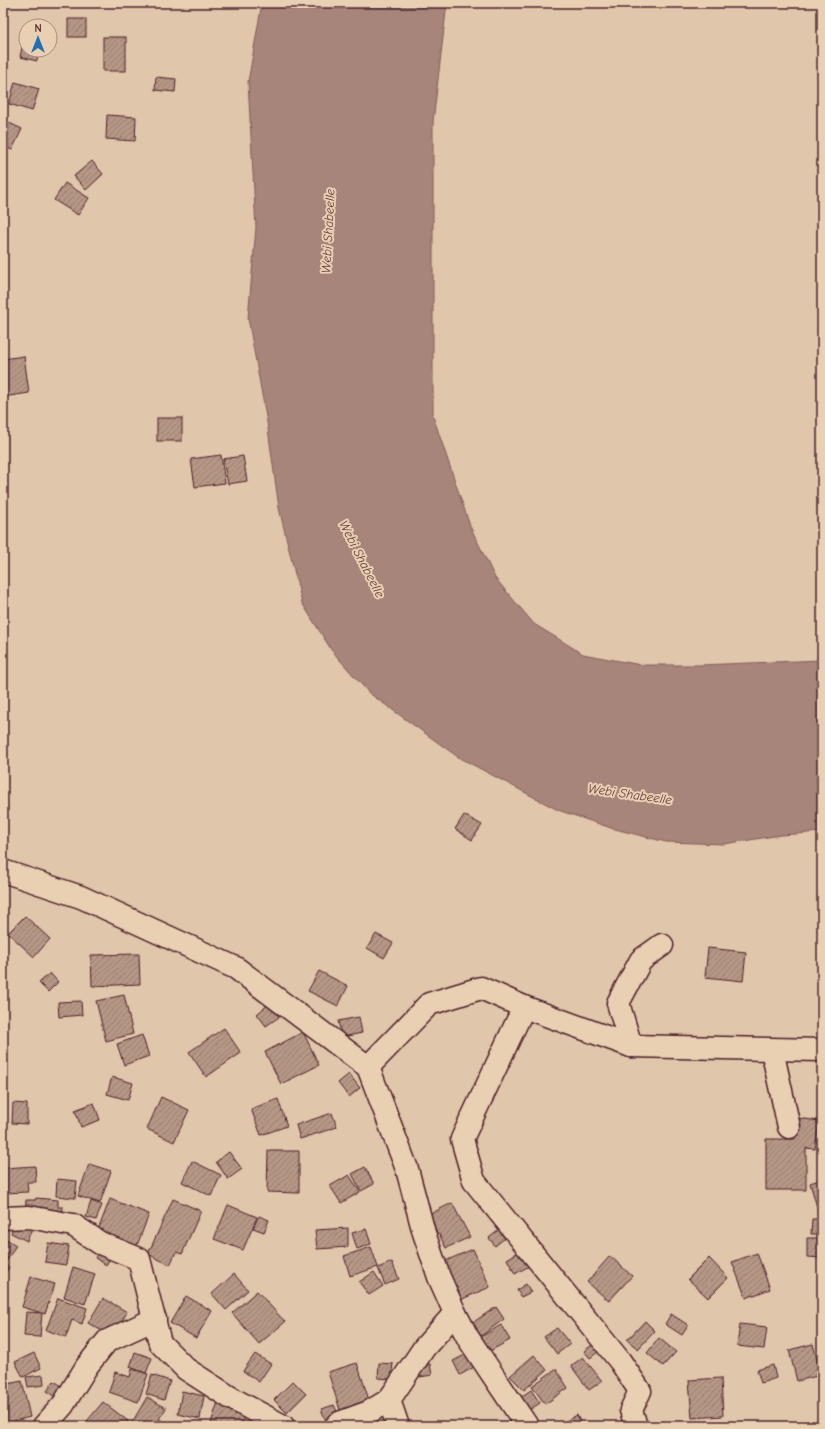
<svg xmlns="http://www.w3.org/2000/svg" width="825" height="1429" font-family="'Comic Neue',sans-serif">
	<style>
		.water { fill: #a7857a; stroke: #825c5a }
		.building { fill: url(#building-hatch); stroke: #4a1f2b }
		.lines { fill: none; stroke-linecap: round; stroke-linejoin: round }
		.street-casing { stroke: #4a1f2b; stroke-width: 25 }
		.street { stroke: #ead0b2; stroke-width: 22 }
		.labels { text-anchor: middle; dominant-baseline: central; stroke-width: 4; stroke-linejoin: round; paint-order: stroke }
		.water-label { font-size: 13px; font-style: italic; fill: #61383f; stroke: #ead0b2 }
	</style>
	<defs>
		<pattern id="building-hatch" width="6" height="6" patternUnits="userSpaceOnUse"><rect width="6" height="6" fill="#b69786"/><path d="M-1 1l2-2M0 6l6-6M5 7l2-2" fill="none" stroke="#967b6e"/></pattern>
	</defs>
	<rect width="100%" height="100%" fill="#e0c6aa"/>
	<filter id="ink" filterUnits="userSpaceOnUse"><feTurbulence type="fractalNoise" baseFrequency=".025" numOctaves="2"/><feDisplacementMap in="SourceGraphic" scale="8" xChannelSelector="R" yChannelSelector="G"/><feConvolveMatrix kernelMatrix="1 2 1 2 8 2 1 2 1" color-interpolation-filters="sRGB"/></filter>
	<g filter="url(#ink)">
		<polygon class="water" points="262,3 447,3 433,122 433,416 470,526 495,578 534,624 583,654 641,665 700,665 822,660 822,832 781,835 724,844 666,842 611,828 558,810 458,757 369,693 332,651 302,603 279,508 267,422 248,318 256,228 248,82"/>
		<g class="building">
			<rect x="68" y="19" width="18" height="18"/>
			<rect x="103" y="37" width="23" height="34"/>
			<polygon points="24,38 26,38 26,50 39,50 37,61 20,57"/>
			<polygon points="156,77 176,79 175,92 155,90"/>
			<polygon points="15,82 39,89 32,111 9,104"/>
			<polygon points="107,115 136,117 135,141 106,139"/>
			<polygon points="3,120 22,129 12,150 3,146"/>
			<polygon points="92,161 103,174 86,190 74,176"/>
			<polygon points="65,183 89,198 78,215 54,200"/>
			<polygon points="24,356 29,393 3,397 3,359"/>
			<rect x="157" y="418" width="25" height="23"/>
			<polygon points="221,455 225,483 195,487 191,459"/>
			<polygon points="243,456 247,481 228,484 223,459"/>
			<polygon points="464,815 482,825 472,840 455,829"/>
			<polygon points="25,916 50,939 34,957 8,933"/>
			<polygon points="376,934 393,943 384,958 367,948"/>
			<polygon points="708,948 746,952 743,981 705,977"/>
			<polygon points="139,954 140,984 92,986 91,955"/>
			<polygon points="319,971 348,986 338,1006 308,991"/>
			<polygon points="50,973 58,982 48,992 39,983"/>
			<polygon points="124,995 133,1034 106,1041 96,1001"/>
			<polygon points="81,1001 82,1015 59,1017 58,1002"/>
			<polygon points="269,1004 279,1017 266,1026 257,1014"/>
			<polygon points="359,1017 362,1033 342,1037 338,1021"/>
			<polygon points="224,1028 241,1053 206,1077 189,1052"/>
			<polygon points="303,1032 319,1065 281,1084 265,1052"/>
			<polygon points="142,1035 149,1056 124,1065 117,1044"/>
			<polygon points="349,1074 360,1088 349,1097 338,1083"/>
			<polygon points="112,1077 133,1083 128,1100 107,1094"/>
			<polygon points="161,1097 189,1110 174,1142 147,1129"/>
			<polygon points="278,1099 287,1126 261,1135 251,1109"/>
			<polygon points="13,1103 27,1104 27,1124 12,1123"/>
			<polygon points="94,1103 100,1120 81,1127 75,1110"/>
			<polygon points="332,1113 337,1127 300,1139 296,1125"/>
			<polygon points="798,1118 819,1121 815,1149 806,1148 806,1190 766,1190 766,1139 795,1139"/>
			<polygon points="268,1151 299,1151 299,1193 267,1192"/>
			<polygon points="229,1152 242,1169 228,1179 216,1162"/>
			<polygon points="192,1161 221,1175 211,1196 182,1182"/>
			<polygon points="89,1164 111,1171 100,1203 78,1196"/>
			<polygon points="35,1166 36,1182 27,1182 28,1192 3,1193 3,1168"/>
			<polygon points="365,1167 374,1184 361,1191 352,1174"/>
			<polygon points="349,1175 360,1192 341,1203 330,1186"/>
			<polygon points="57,1179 77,1181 75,1198 56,1196"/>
			<polygon points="822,1179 822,1214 819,1214 810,1183"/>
			<polygon points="36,1198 58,1200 58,1207 63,1207 62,1217 25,1214 26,1200 35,1200"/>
			<polygon points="110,1199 149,1214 136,1248 97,1233"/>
			<polygon points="173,1199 201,1211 182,1254 176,1252 170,1265 148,1254"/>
			<polygon points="91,1201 102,1205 96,1220 86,1217"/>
			<polygon points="452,1203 470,1237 446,1248 439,1234 434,1236 424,1217"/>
			<polygon points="228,1205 257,1217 243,1250 214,1239"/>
			<polygon points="259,1216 269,1220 264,1232 253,1228"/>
			<polygon points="812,1219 822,1219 822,1234 811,1234"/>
			<polygon points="17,1221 32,1228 27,1241 11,1233"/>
			<polygon points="348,1228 348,1247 317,1249 315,1230"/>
			<polygon points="366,1229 371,1244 357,1249 352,1233"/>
			<polygon points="499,1230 505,1238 495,1246 489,1238"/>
			<polygon points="3,1237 16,1245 6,1262 3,1260"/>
			<polygon points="807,1238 822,1238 822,1258 807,1257"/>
			<polygon points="48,1243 69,1246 66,1265 45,1262"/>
			<polygon points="101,1247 113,1254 106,1265 95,1258"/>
			<polygon points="371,1247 378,1267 350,1276 344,1256"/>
			<polygon points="473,1249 490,1287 460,1300 443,1262"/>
			<polygon points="520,1251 529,1266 515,1274 507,1259"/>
			<polygon points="757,1253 770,1289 746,1298 732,1262"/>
			<polygon points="610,1256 632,1276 609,1301 587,1282"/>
			<polygon points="709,1258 728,1278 708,1298 688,1279"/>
			<polygon points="392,1262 399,1279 385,1285 378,1268"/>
			<polygon points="3,1263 9,1267 3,1277"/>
			<polygon points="73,1267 95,1274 85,1304 64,1297"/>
			<polygon points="374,1272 383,1286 369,1295 359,1282"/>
			<polygon points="234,1274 248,1290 226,1310 212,1294"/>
			<polygon points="31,1277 55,1284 45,1314 22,1307"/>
			<polygon points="526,1284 531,1292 521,1297 517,1290"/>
			<polygon points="257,1291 285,1322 259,1344 232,1313"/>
			<polygon points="186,1296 212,1311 196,1338 170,1323"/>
			<polygon points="58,1298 87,1308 82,1324 72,1320 66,1337 46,1330"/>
			<polygon points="103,1298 127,1312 113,1337 88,1323"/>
			<polygon points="3,1307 5,1307 6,1337 3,1337"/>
			<polygon points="496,1307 504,1319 481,1336 472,1323"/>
			<polygon points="26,1312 42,1313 40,1337 24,1336"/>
			<polygon points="671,1314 688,1325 682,1335 665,1324"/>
			<polygon points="645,1321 655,1331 638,1349 627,1340"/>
			<polygon points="740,1324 767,1327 764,1349 737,1346"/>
			<polygon points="501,1325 510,1340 488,1352 479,1338"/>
			<polygon points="557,1328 570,1344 557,1354 544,1337"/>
			<polygon points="659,1338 676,1352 663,1366 647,1353"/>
			<polygon points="596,1342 602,1349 590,1358 584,1351"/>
			<polygon points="813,1344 821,1375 797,1381 789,1350"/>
			<polygon points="135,1352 152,1358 146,1373 130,1367"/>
			<polygon points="34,1353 41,1368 23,1377 15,1362"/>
			<polygon points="255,1354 271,1364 259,1382 243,1371"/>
			<polygon points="467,1354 474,1367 460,1375 453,1361"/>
			<polygon points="534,1355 547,1370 524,1390 510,1376"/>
			<polygon points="583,1357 602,1381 589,1390 571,1366"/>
			<polygon points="357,1363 370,1403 341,1413 328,1372"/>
			<polygon points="379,1363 393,1364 391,1379 378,1378"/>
			<polygon points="430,1364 432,1375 420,1377 418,1366"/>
			<polygon points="773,1365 776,1378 761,1383 757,1370"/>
			<polygon points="132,1369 148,1374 138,1402 109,1392 115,1372 130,1377"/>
			<polygon points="556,1369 568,1388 545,1404 532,1386"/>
			<polygon points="43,1375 44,1385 28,1387 26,1377"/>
			<polygon points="152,1375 170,1381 164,1400 146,1394"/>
			<polygon points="721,1378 723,1416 692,1418 689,1380"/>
			<polygon points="22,1381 30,1417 3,1424 3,1385"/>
			<polygon points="54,1381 65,1388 57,1399 47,1391"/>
			<polygon points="293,1381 306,1394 287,1413 274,1400"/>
			<polygon points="531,1390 540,1403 526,1412 518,1399"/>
			<polygon points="182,1391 204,1396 200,1419 178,1414"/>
			<polygon points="147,1397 166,1408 159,1419 168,1424 167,1426 130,1426"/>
			<polygon points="103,1402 128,1421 124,1426 83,1426"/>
			<polygon points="218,1402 246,1412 241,1426 220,1426 211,1423"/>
			<polygon points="334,1405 339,1416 326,1421 321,1409"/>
			<polygon points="577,1415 582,1426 557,1426"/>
		</g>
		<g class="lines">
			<defs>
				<g id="street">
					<polyline points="3,871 81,897 236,968 368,1067 407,1169 424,1233 439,1277 455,1313 468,1338 527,1426"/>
					<polyline points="524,1007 462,1139 474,1181 620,1361 640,1391 631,1410 636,1426"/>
					<polyline points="631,1046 618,1003 641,960 662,945"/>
					<polyline points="772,1050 789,1127"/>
					<polyline points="368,1067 429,1004 481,988 524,1007 631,1046 822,1050"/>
					<polyline points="3,1218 29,1217 73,1225 100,1243 139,1259 160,1343 186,1369 231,1398 283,1426"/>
					<polyline points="389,1400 398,1426"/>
					<polyline points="44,1426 63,1405 87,1366 107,1341 155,1319"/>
					<polyline points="336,1426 339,1423 369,1412 389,1400 424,1348 455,1313"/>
				</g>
			</defs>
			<use href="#street" class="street-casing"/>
			<use href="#street" class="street"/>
		</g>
	</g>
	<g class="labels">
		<g class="water-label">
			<text transform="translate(328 231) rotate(-87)">Webi Shabeelle</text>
			<text transform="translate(362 559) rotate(63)">Webi Shabeelle</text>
			<text transform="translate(630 794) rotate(8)">Webi Shabeelle</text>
		</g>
	</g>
	<rect width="825" height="1429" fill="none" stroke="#ead0b2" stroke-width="16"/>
	<rect x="8" y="8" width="809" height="1413" fill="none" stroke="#4a1f2b" stroke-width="1.5" filter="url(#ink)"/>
	<g transform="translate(38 38)"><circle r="19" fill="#ead0b2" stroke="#aa897c"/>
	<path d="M0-3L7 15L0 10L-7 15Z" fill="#1f6fb2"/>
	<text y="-6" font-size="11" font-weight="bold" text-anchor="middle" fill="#4a1f2b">N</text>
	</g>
</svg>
